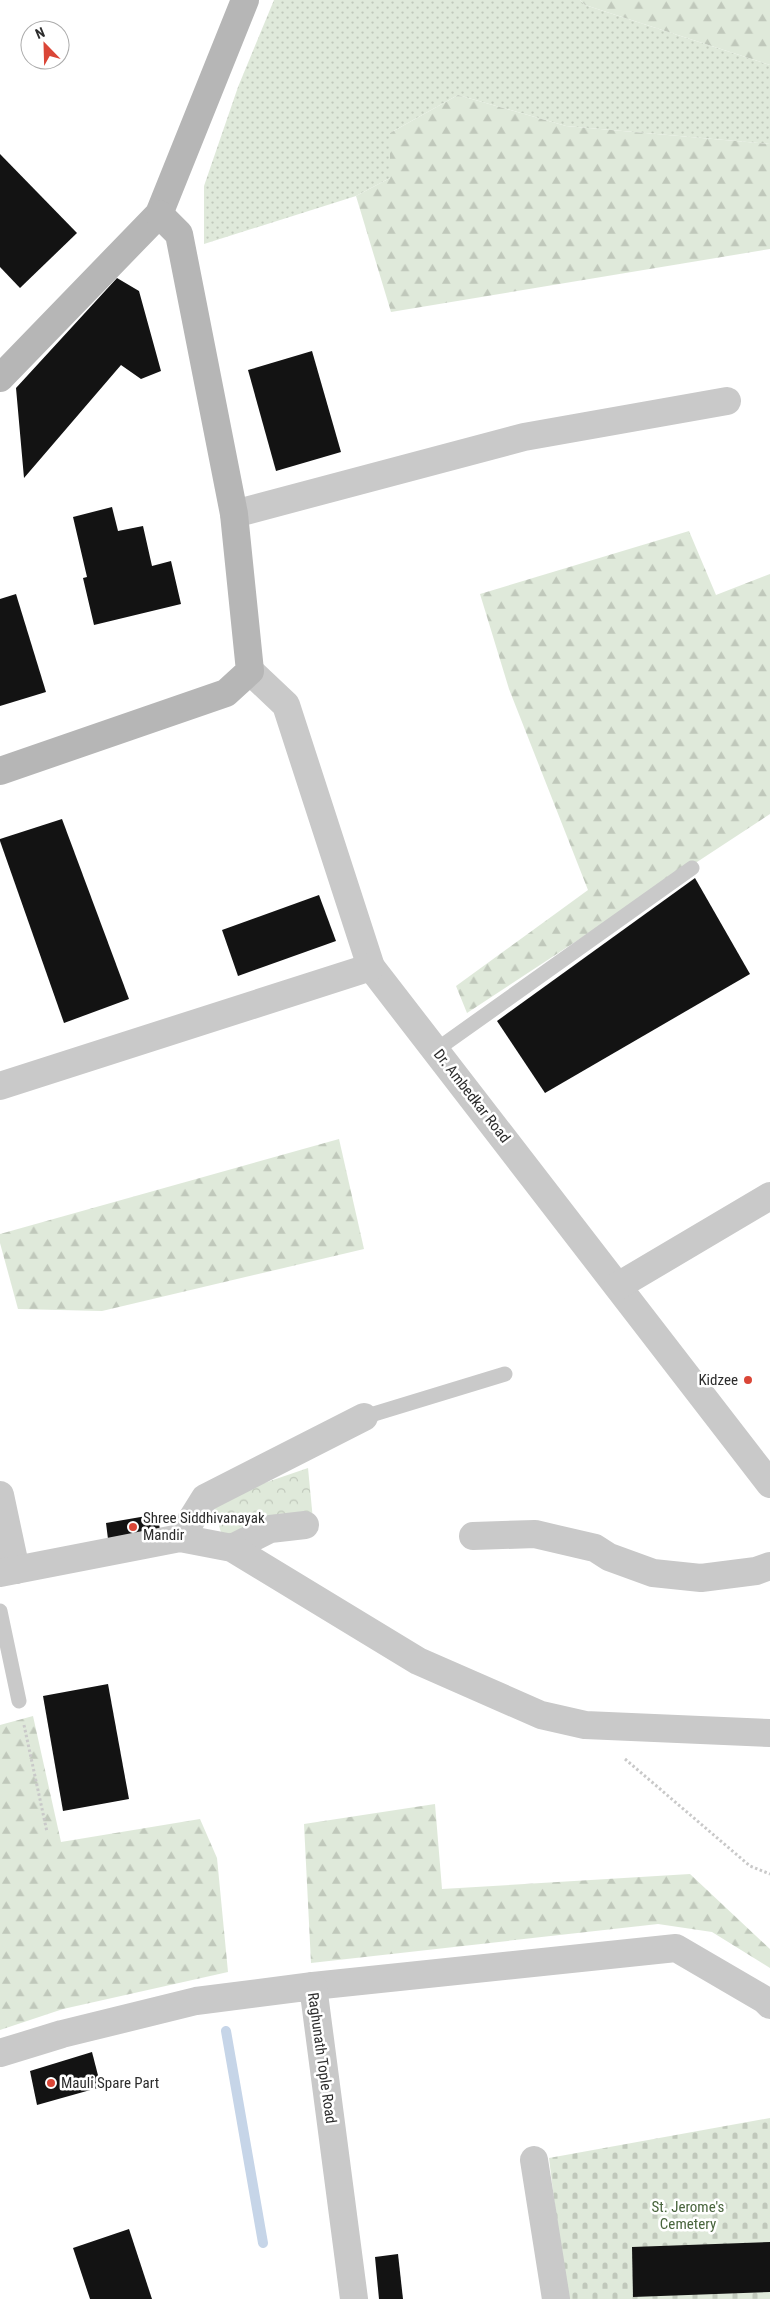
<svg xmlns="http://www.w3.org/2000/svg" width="770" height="2299" font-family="'Roboto Condensed',sans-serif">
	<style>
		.grass { fill: url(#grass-dots) }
		.forest { fill: url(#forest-firs) }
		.cemetery { fill: url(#cemetery-stones) }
		.park { fill: url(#park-crowns) }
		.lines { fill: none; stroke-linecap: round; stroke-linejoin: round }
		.stream { stroke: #c6d5e8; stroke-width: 10 }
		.building { fill: #131313 }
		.path { stroke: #c9c9c9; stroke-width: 3; stroke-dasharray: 2.5 2.5; stroke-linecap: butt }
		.service { stroke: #c9c9c9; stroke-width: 15 }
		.minor { stroke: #c9c9c9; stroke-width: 28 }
		.secondary { stroke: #b6b6b6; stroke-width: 28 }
		.poi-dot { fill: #da4637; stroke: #fff; stroke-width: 2 }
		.labels { text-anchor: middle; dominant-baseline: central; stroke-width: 5; stroke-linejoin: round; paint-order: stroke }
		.street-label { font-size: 15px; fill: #2c2c2c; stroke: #fff }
		.poi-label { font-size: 15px; fill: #2c2c2c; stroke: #fff; text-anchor: start }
		.park-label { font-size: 15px; fill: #48643c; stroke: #fff }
	</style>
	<defs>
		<pattern id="grass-dots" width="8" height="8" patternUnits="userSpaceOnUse" patternTransform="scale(1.25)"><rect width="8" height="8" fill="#dfe9da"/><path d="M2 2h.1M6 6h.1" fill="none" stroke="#c0c8bb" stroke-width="1.8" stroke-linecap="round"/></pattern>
		<pattern id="forest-firs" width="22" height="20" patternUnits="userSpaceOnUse" patternTransform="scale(1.25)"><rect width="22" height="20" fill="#dfe9da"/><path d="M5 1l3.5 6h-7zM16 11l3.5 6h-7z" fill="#c0c8bb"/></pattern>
		<pattern id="cemetery-stones" width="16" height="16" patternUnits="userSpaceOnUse" patternTransform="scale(1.25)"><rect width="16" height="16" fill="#dfe9da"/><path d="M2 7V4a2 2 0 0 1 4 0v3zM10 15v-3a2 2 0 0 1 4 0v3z" fill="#c0c8bb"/></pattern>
		<pattern id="park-crowns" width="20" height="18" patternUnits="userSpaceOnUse" patternTransform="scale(1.25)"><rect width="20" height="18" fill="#dfe9da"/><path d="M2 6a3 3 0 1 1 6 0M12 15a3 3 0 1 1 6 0" fill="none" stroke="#c0c8bb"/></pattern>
	</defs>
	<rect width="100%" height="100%" fill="#fff"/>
	<polygon class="grass" points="274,0 580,0 585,5 770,65 770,144 566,126 458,95 390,133 390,178 356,196 204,244 204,186 238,87"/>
	<g class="forest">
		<polygon points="580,0 770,0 770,65 585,5"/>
		<polygon points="458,95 566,126 770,144 770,249 391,312 356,196 390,178 390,133"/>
		<polygon points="689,531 716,595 770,574 770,814 467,1013 456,986 588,890 509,689 480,594"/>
		<polygon points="339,1139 364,1249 102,1311 18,1309 0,1243 0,1234"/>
		<polygon points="33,1716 61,1842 200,1819 217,1858 228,1972 63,2009 0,2030 0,1725"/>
		<polygon points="435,1804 442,1889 690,1874 770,1949 770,1968 712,1932 658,1924 311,1963 304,1824"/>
	</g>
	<polygon class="cemetery" points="770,2118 770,2299 566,2299 549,2158"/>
	<polygon class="park" points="308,1468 313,1520 222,1536 212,1501"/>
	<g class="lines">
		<polyline class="stream" points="226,2031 263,2243"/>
	</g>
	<g class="building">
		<polygon points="0,154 77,233 20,288 0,267"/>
		<polygon points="117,278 139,291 161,371 141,379 121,365 24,478 16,388"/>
		<polygon points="312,351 341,452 276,471 248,370"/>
		<polygon points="112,507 118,531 143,526 152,566 171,561 181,604 94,625 83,578 87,577 73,517"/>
		<polygon points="16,594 46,692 0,706 0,599"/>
		<polygon points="62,819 129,999 64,1023 0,841 0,839"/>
		<polygon points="695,878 750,974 545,1093 497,1021"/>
		<polygon points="319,895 336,941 238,976 222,930"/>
		<polygon points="158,1514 160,1531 108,1539 106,1523"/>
		<polygon points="108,1684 129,1799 63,1811 43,1696"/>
		<polygon points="92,2052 101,2087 37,2105 30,2071"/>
		<polygon points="129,2229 152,2299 90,2299 73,2248"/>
		<polygon points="770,2242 770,2292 633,2297 632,2247"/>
		<polygon points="398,2254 403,2299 379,2299 375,2257"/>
	</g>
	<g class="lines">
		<g class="path">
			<polyline points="24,1725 47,1832"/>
			<polyline points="625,1759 750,1866 770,1874"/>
		</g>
		<g class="service">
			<polyline points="436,1050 692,868"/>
			<polyline points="364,1417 505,1374"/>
			<polyline points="0,1611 19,1701"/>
		</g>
		<g class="minor">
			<polyline points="234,514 524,437 727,401"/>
			<polyline points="250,671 286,705 371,967 770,1484"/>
			<polyline points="0,1086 371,967"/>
			<polyline points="618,1286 770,1196"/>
			<polyline points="0,1495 16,1570"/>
			<polyline points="473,1536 535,1534 595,1548 609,1557 653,1573 701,1578 756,1571 770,1566"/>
			<polyline points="180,1538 205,1498 364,1417"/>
			<polyline points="232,1548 270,1529 305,1525"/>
			<polyline points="0,1573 180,1538 232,1548 418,1661 541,1715 585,1725 770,1733"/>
			<polyline points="313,1986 676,1948 765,2000 770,2005"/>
			<polyline points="0,2053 62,2034 196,2001 313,1986 354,2299"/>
			<polyline points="534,2160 556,2299"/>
		</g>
		<g class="secondary">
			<polyline points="0,378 159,214 245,0"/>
			<polyline points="0,771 226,693 250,671 234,514 179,234 159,214"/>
		</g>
	</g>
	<g class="poi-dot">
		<circle cx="748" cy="1380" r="5"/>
		<circle cx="133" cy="1527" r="5"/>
		<circle cx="51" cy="2083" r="5"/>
	</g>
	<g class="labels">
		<g class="street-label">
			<text transform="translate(472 1096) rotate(52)">Dr. Ambedkar Road</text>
			<text transform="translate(322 2058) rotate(82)">Raghunath Tople Road</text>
		</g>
		<g class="poi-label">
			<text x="738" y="1380" text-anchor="end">Kidzee</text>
			<text x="143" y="1518">Shree Siddhivanayak<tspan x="143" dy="17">Mandir</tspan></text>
			<text x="61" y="2083">Mauli Spare Part</text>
		</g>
		<g class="park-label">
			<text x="688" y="2207">St. Jerome's<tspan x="688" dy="17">Cemetery</tspan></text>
		</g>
	</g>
	<g transform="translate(45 45) rotate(337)"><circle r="24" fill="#ffffff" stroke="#ababab"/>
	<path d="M0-4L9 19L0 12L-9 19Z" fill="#da4637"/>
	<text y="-8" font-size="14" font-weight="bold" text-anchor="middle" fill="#2c2c2c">N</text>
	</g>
</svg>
